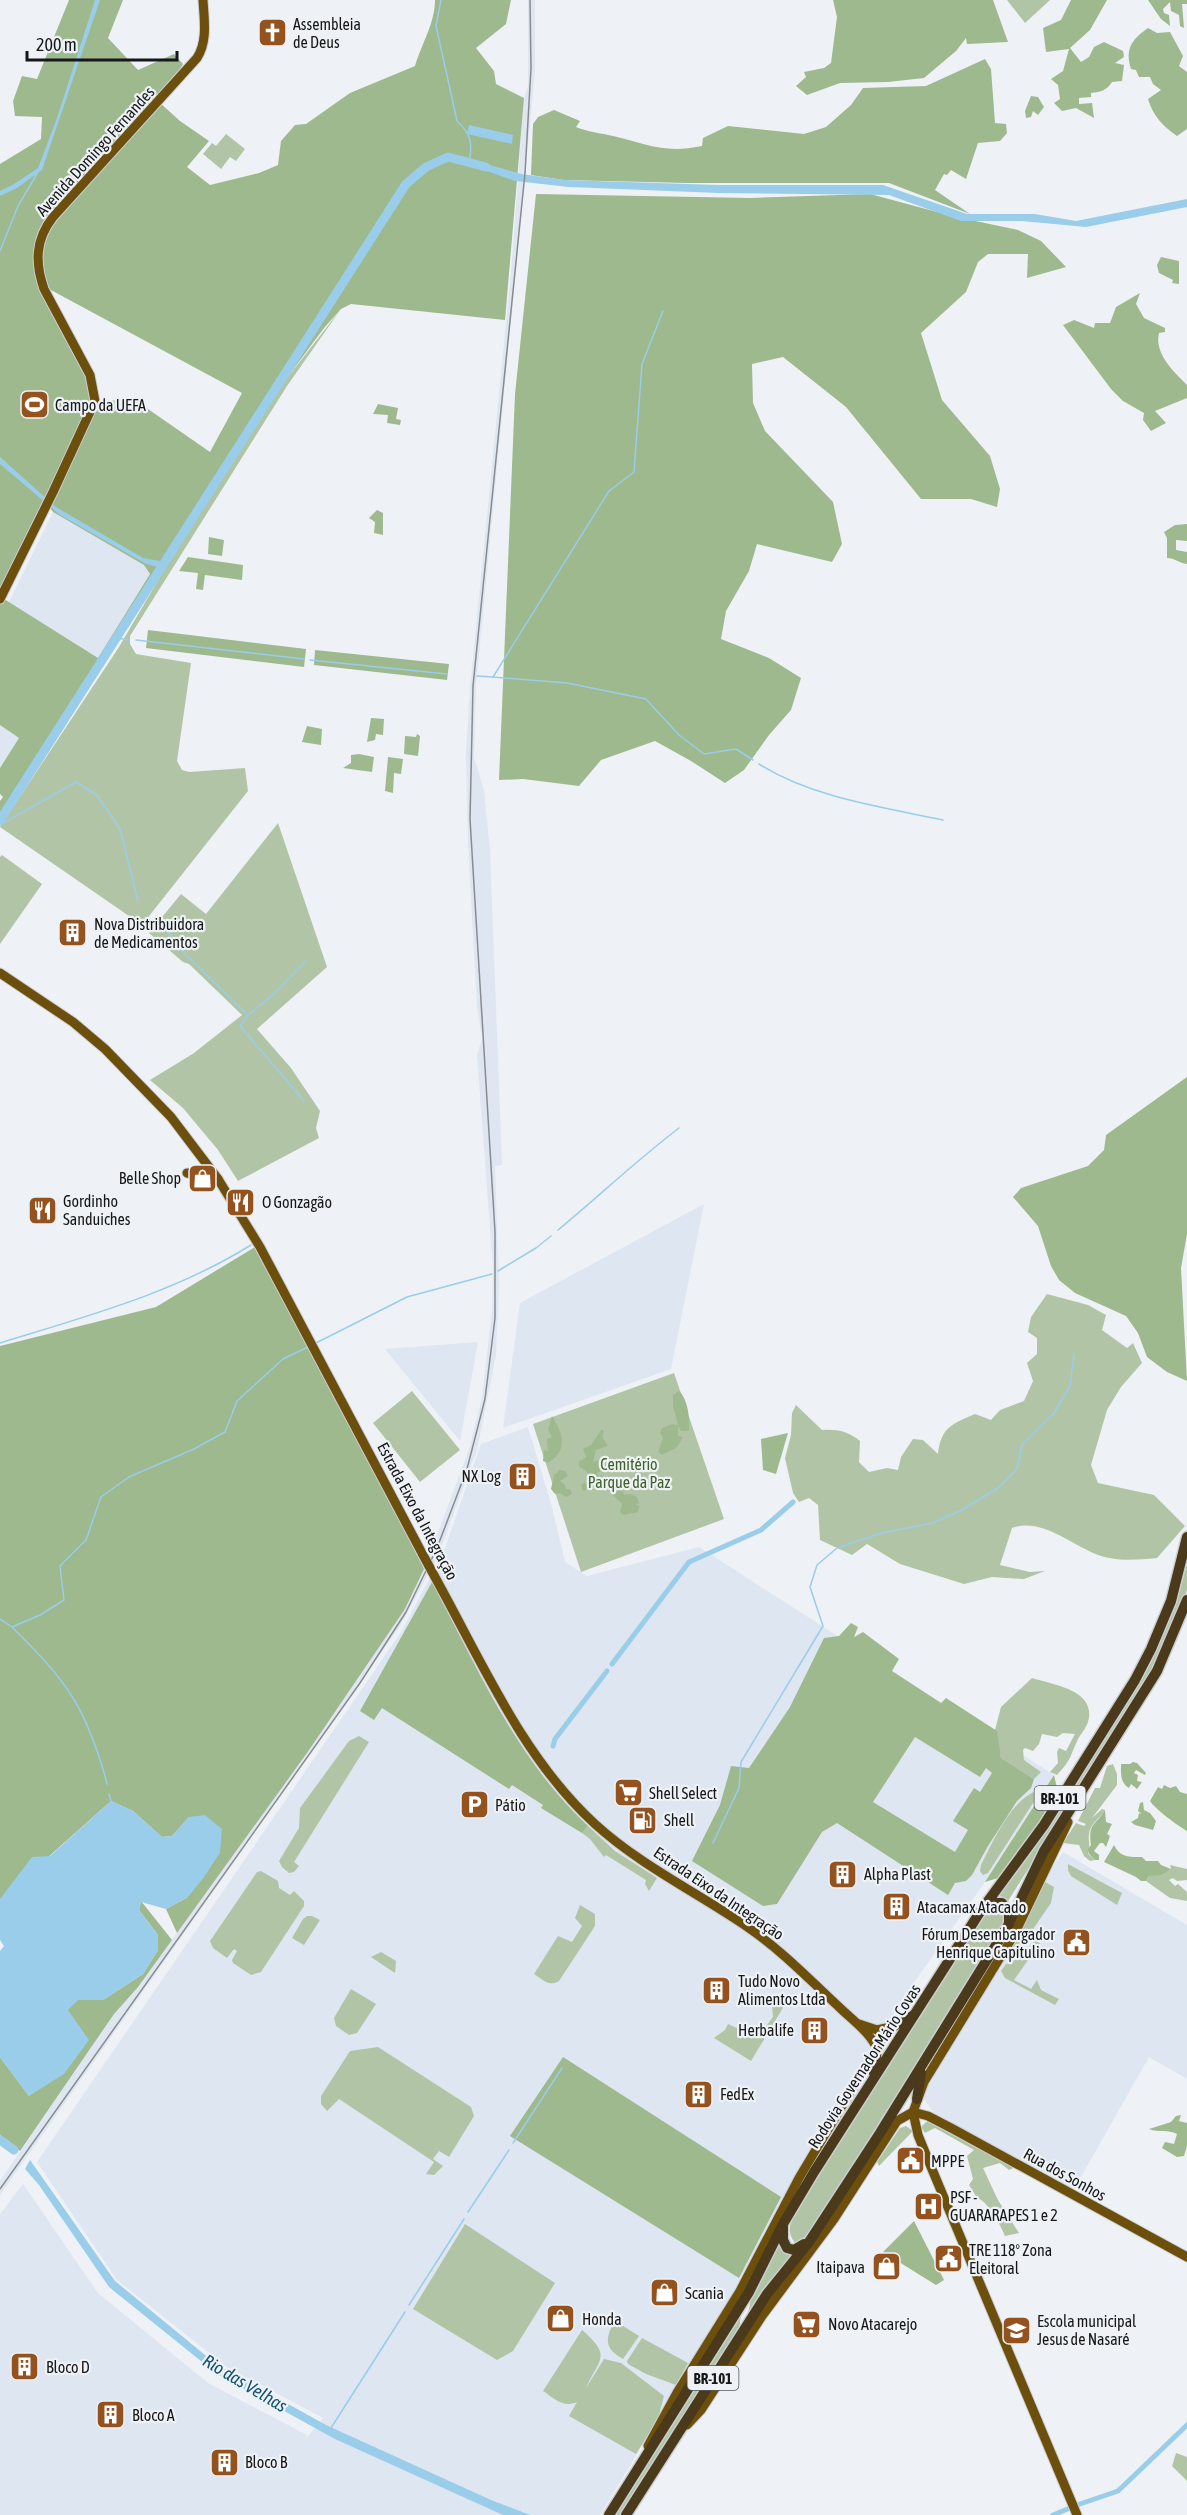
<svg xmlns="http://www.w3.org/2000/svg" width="1187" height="2515" font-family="'Asap Condensed',sans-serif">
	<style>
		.built { fill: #dde6f1 }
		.green { fill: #b1c5a6 }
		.forest { fill: #9eb98e; fill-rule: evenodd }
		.water { fill: #99cde9 }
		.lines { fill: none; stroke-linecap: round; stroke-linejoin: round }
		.stream { stroke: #99cde9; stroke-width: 1.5 }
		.canal { stroke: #99cde9; stroke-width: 5 }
		.river { stroke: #99cde9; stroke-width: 9 }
		.major-casing { stroke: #cbcfd2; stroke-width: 11 }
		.highway-casing { stroke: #cbcfd2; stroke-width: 13 }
		.major { stroke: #6c4e0d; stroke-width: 9 }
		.highway { stroke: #4a391b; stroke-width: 10 }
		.tram { stroke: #898c8f; stroke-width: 1.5 }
		.major-bridge-casing { stroke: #cbcfd2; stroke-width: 11; stroke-linecap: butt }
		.major-bridge { stroke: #6c4e0d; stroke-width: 9 }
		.labels { text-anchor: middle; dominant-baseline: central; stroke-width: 4.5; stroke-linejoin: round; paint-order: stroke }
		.shield { fill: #eef2f6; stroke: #56595b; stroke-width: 1.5 }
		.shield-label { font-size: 15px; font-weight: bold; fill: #151718 }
		.poi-label { font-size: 16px; fill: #151718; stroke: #eef2f6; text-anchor: start }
		.street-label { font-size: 16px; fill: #151718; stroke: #eef2f6 }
		.park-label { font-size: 16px; fill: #3f6226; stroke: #eef2f6 }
		.water-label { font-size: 18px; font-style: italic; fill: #115470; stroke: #eef2f6 }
	</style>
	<rect width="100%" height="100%" fill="#eef2f6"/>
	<g class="built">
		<polygon points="528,0 535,0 535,71 476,686 474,757 484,790 490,850 502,1165 495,1166 499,1285 496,1355 477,1450 438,1556 400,1626 0,2195 0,2181 114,2014 138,1987 307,1753 405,1609 424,1569 469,1450 482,1398 492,1310 493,1268 477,1055 482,1039 477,1006 468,844 466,753 470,688 511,273 524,98 528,87"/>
		<polygon points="53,512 144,565 150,574 98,658 9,602"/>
		<polygon points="0,725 19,738 0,768"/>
		<polygon points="704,1204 671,1369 503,1428 520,1303"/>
		<polygon points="478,1342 460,1441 385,1349"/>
		<polygon points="528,1427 552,1507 565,1562 587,1576 699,1547 1054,1775 985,1882 903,1998 787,2203 767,2227 743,2280 600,2515 0,2515 0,2214 23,2184 98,2293 208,2383 307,2435 306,2439 323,2418 227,2367 117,2280 37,2162 401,1632 444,1551 481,1444"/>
		<polygon points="1063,1852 1187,1925 1187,2079 1149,2057 1073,2191 934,2112 921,2096 1044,1879"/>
	</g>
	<g class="green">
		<polygon points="1007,0 1050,0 1025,23"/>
		<polygon points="226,134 245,149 236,161 230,157 221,169 203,154 212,143 216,146"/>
		<polygon points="341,309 287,386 130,636 130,644 136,654 191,663 177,761 182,770 189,772 245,768 248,791 142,925 0,827 119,647 167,565 283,383"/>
		<polygon points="278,823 327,967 257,1029 291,1068 320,1111 316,1128 319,1138 238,1181 218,1150 183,1108 150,1080 194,1053 242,1015 189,964 183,962 149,933 181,894 206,914"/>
		<polygon points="2,855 42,884 0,944 0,857"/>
		<path d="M1047 1294 1088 1305 1106 1315 1102 1330 1127 1348 1133 1343 1142 1363 1121 1387 1107 1410 1091 1465 1098 1483 1154 1495 1185 1526 1157 1558C1135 1560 1114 1562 1093 1553 1068 1542 1040 1518 1012 1528L1000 1565 1030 1572 1045 1571 1024 1579 992 1577 964 1584 900 1564 867 1544 852 1555 820 1540 818 1505 809 1498 799 1502 793 1493 785 1458 791 1435 792 1413 796 1405 822 1430C837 1429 848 1431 860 1441L859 1462 869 1472 887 1468 898 1470 901 1457 913 1439 923 1440 938 1454C941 1427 952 1424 975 1414L991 1420 1000 1410 1024 1401 1033 1381 1027 1363 1037 1354V1338L1028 1332 1031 1317Z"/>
		<polygon points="674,1373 724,1519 581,1572 533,1424"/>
		<polygon points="412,1391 460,1450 420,1482 373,1423"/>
		<polygon points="1187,1564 1187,1590 1182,1605 1152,1673 1008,1901 1000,1896 993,1897 1051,1822 1142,1679 1174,1609"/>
		<path d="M1032 1678C1054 1685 1097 1690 1088 1722 1086 1728 1081 1734 1078 1739 1070 1757 1071 1760 1057 1775L1050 1772 1058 1763 1057 1752 1059 1748 1066 1751 1075 1734 1063 1733 1057 1737 1042 1734 1039 1744 1033 1751 1025 1748 1023 1750 1024 1760 1041 1772 1034 1779 1001 1758 995 1730 1001 1707Z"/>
		<polygon points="359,1736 369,1742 294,1862 299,1866 294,1872 289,1873 282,1867 279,1861 299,1828 300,1808 349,1741"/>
		<path d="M1113 1764 1117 1774V1785L1092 1818 1102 1809 1105 1810C1100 1818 1090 1824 1089 1834 1088 1841 1091 1846 1088 1854L1095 1860 1090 1861 1084 1856 1079 1845 1063 1843 1076 1823 1084 1826 1086 1824 1078 1821 1095 1788H1100L1107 1766Z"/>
		<path d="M1042 1789 988 1873 983 1875 980 1871 981 1865C994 1840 1012 1796 1042 1789Z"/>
		<polygon points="588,1826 615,1851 657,1878 649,1891 645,1884 646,1880 606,1855 604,1857 590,1839 582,1833"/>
		<polygon points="1068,1864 1122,1893 1117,1905 1071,1876 1068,1870"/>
		<polygon points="1170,1865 1187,1869 1187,1880 1177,1881 1173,1878 1169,1880 1175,1886 1178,1884 1187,1892 1187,1901 1170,1898 1146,1881 1149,1876 1171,1869"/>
		<polygon points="261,1871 278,1881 279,1888 290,1895 294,1891 304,1901 304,1906 261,1972 251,1975 233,1963 232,1960 237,1951 234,1949 227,1958 213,1948 210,1941 257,1872"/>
		<polygon points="1045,1882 1054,1887 1051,1903 1022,1945 1006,1956"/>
		<path d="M580 1905 595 1914V1926L559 1981C549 1987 543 1980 534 1974L558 1936 572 1942 582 1926 575 1918Z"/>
		<path d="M998 1907 1002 1909 1006 1917 923 2057 882 2117 847 2181 808 2240 795 2243C783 2229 795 2213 802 2199L986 1909Z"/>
		<polygon points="307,1916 312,1916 320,1920 304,1945 292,1938 303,1919"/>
		<polygon points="1035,1940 1040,1943 1014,1980 1031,1989 1037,1980 1041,1990 1059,1999 1055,2005 1005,1978 1001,1971 1006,1964 1022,1957"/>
		<polygon points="381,1952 396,1961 395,1973 371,1957"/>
		<polygon points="351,1989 376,2004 357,2033 349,2035 336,2026 334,2018"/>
		<polygon points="779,2003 784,2006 751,2061 714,2038 725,2030 728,2024 739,2029 748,2026 748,2033 754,2037 764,2029 773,2017 772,2004"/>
		<polygon points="378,2047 471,2107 474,2116 449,2157 439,2151 433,2159 443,2166 434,2175 426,2174 434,2162 339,2099 327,2111 321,2104 321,2096 350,2051"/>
		<path d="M930 2118 1020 2165 1009 2170 1000 2163 983 2168 998 2200 1019 2233 1005 2236C1001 2226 988 2201 977 2198L969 2185 973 2179 967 2156 974 2150 935 2128 925 2133 921 2127Z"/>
		<polygon points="906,2126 913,2131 879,2166 877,2162 900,2128"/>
		<polygon points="465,2224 555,2283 513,2351 497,2360 413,2309"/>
		<polygon points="783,2234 790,2246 806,2244 746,2323 752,2294"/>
		<polygon points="741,2315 739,2331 622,2515 613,2515"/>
		<path d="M615 2321 639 2336 623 2359C605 2349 604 2339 615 2321Z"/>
		<path d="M582 2330C612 2356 600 2358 586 2388L604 2359 621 2363 664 2396 658 2419 636 2454 569 2416 577 2402C563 2408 555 2399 543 2391Z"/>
		<polygon points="642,2338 688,2363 676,2385 646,2374 628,2364 627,2361"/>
		<polygon points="1176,2453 1187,2457 1187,2481 1172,2466"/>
	</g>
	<g class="forest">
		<path d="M69 0H123L108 38 138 70 174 54 183 64 159 102 180 121 209 141 187 167 210 185 259 173 278 165 281 141 295 125 306 124 350 93 415 66C422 43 435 23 435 0H511L506 24 476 48 494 71 496 84 524 98 505 320 351 304 341 309 324 328 265 407 0 820V801L3 797 0 794V768L19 738 0 725V164L41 139 42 117 15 116 13 101 22 76 37 79ZM41 277 49 289 242 393 210 452 135 400 95 401 90 375ZM48 505 53 512 144 565 150 574 98 658 1 597Z"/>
		<polygon points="833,0 993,0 1008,42 967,44 966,38 956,51 924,78 888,82 840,83 807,95 796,86 806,77 804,72 824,68 831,63 837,17"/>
		<path d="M1071 0H1107L1090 30 1070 48 1081 62 1089 57 1094 47 1104 42 1123 51 1124 57 1115 63 1124 65 1122 81 1112 82C1107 90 1101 92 1091 93V97L1079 98V104L1092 103 1094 118 1076 108 1062 111 1054 103 1060 99 1058 85 1051 79 1063 71 1069 49 1046 52 1043 28 1061 20Z"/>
		<polygon points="1148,0 1187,0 1187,4 1182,4 1184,28 1180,26 1179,15 1171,11 1170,2 1163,9 1164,13 1169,15 1170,26 1161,19"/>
		<path d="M1148 28 1157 33 1170 32 1183 56 1179 66 1187 72V129L1177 136C1163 126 1153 116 1148 99L1161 90 1153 84 1150 77H1139L1136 70 1131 69C1125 49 1131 40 1148 28Z"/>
		<path d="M985 59 991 69 995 123 1006 124 1007 133 1000 141 978 143 966 179 951 170 947 175 944 174 935 190 970 214 889 183H687L563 180 531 175 533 124 538 117 554 110 580 121 576 127C588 132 600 133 613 136 648 144 664 154 702 146L703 138 728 126 804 134 826 127 851 105 863 88 926 86Z"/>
		<polygon points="1031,96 1038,97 1044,107 1038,115 1033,111 1031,117 1026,118 1025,111"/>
		<polygon points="536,194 750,198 870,194 952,216 1018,230 1041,241 1066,267 1027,278 1028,254 988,254 978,262 966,292 921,333 942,400 990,456 1000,489 997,507 971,499 921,499 846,407 783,357 752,364 753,403 765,431 833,502 842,544 832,562 757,544 749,571 726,611 721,639 769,658 801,678 791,710 769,735 744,770 725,783 691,761 655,741 601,760 579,786 523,779 499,780 515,394"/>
		<polygon points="1161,257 1179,261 1179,284 1172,283 1173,280 1159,273 1157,265"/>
		<path d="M1140 293 1136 304 1144 318 1165 328V332L1159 333C1154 353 1173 371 1187 385V398L1155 411 1166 423 1151 431 1143 420 1144 413 1123 401 1111 389 1063 325 1074 320 1094 328 1095 323H1110L1116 307Z"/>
		<polygon points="378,404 398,408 396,419 401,420 400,425 387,423 388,415 373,414"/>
		<polygon points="377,510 383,513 383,535 374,533 375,522 369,518"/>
		<path d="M1187 524V541L1176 540V550L1187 552V564C1179 563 1175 558 1167 558V538L1164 532 1175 525Z"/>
		<polygon points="209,537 224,540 222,556 208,554"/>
		<polygon points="188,557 243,565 242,580 205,575 203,590 196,589 198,573 179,571"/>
		<polygon points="148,630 306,649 304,667 146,648"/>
		<polygon points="315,650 449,664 447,680 314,665"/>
		<polygon points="371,718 384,719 383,735 376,734 375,740 367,742"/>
		<polygon points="307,726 322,729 321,745 302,742"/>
		<polygon points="417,734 420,736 418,756 404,754 405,736 416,737"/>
		<polygon points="359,754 374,757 372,772 343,768 351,763 351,755"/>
		<polygon points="388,757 403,759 401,774 394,773 393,793 385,791"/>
		<polygon points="1187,1077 1187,1234 1181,1268 1187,1381 1167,1372 1147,1357 1138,1333 1126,1316 1075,1293 1059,1280 1051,1266 1038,1226 1013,1197 1021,1188 1088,1166 1104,1150 1106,1135"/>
		<polygon points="255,1247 371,1463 424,1569 405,1609 307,1753 177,1933 166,1909 188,1897 189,1817 172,1836 162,1837 133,1811 111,1801 0,1900 0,1346 156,1307"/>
		<path d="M679 1391C688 1399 690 1419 689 1431H681L678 1426V1436L683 1437 677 1447 662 1455 658 1452 663 1438 660 1433 662 1428 672 1424 678 1425 673 1406V1395Z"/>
		<path d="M552 1416C563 1433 569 1450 548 1463L543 1461 544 1450 548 1451 547 1439 552 1437 548 1430Z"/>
		<polygon points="602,1429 604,1431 602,1437 608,1446 596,1450 593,1462 599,1460 605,1463 607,1468 597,1473 599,1476 602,1475 603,1479 599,1484 583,1491 581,1485 585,1482 586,1484 590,1482 588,1473 579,1466 579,1462 586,1457 583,1449 591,1445"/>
		<polygon points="788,1433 776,1474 763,1470 761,1439"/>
		<polygon points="560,1470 565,1471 568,1476 560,1481 565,1485 566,1489 570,1489 572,1494 566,1497 560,1493 555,1494 551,1489 554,1475"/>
		<polygon points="618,1490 623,1491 624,1495 631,1494 637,1497 639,1503 636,1504 639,1506 638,1512 623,1515 620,1512 622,1504 613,1495"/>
		<path d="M432 1582C477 1667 516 1759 588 1826L582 1833 541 1808 543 1805 512 1785 509 1789 382 1708 374 1720 360 1711Z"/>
		<path d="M851 1623 858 1627 854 1637 863 1632 899 1659 892 1671 941 1703 946 1698 997 1731 1001 1758 1034 1779 1031 1788 1017 1801 988 1846 972 1875 966 1881 955 1883 948 1895 837 1823 822 1832 777 1904 763 1906 692 1861 720 1805 731 1766 749 1768 790 1707 824 1638 839 1636ZM915 1737 980 1777 986 1768 992 1773 980 1792 974 1788 953 1821 968 1830 955 1852 873 1802Z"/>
		<path d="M1133 1762 1137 1763 1146 1773 1145 1775 1136 1770 1134 1773 1138 1775 1137 1781 1142 1782 1137 1789 1131 1784 1129 1788C1120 1783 1121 1773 1121 1764H1130Z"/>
		<polygon points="1054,1775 1057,1788 1037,1831 998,1878 985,1882"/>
		<path d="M1164 1785 1170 1788 1176 1786 1180 1792 1187 1794V1831C1178 1826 1155 1809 1150 1801L1158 1787 1162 1789Z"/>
		<polygon points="1143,1802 1144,1810 1150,1813 1156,1821 1153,1830 1135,1825 1131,1822 1138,1818 1139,1813 1142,1814 1138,1811 1140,1803"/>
		<path d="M1105 1810 1106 1822 1112 1824 1107 1834 1110 1836 1106 1847 1103 1843H1100L1094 1851 1099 1855V1860H1095L1089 1854 1088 1849 1091 1845C1088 1823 1095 1826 1105 1810Z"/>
		<path d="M1114 1845C1120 1858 1131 1857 1142 1857L1146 1861H1158L1161 1865 1171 1869 1161 1875 1149 1876 1146 1881H1141L1136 1877 1104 1862Z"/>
		<polygon points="141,1901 172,1940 138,1987 114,2014 20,2151 0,2135 0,2057 29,2096 67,2010 78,1999 103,2000 143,1974 158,1950 158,1935 139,1910"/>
		<polygon points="563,2057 781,2197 739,2278 510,2136"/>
		<path d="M1181 2115 1179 2121 1187 2123V2146L1184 2156 1177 2157 1162 2148 1165 2142 1174 2144 1177 2134C1168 2129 1159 2133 1149 2129L1171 2122 1176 2116Z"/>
		<polygon points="914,2221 944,2280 936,2285 883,2252"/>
	</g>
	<g class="water">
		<polygon points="95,0 100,0 42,170 17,188 0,196 0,191 14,184 38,168 57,118"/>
		<polygon points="469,125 513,135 512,144 467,134"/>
		<polygon points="476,161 521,174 565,180 718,185 883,185 967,214 1035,214 1076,221 1187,199 1187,207 1086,227 1022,221 961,221 889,195 719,193 569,187 515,181 473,166"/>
		<polygon points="0,457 56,507 143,558 166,562 162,568 146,564 60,515 0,464"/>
		<polygon points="111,1801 133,1811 162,1837 172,1836 189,1817 205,1815 222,1829 220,1853 204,1877 188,1897 166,1909 141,1902 139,1910 158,1935 158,1950 143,1974 103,2000 78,2000 68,2010 89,2040 64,2074 29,2096 0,2057 0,1951 4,1946 0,1940 0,1899 32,1857 50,1856"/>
		<polygon points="30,2160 115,2281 216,2364 326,2425 491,2500 530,2515 503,2515 335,2439 217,2374 109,2287 39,2185 25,2169"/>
	</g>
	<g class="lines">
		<g class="stream">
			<path d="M441 0 436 26 457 121C471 134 473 144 469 162"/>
			<polyline points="0,251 18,206 38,172"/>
			<polyline points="117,638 129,640"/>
			<polyline points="136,640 304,659"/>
			<polyline points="310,660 447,674"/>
			<polyline points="477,676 493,677 609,491 634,472 642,364 663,311"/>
			<polyline points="493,677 567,683 646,699 679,735 704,754 736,749 753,760"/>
			<path d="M759 764C813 798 882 807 943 820"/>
			<polyline points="0,825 76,782 97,795 120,829 138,901"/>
			<polyline points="162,922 176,945 248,1015 240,1026 304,1101"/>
			<polyline points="248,1015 274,994 306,961"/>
			<path d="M558 1230C599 1196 637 1160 679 1128"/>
			<polyline points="498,1271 536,1248 551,1236"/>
			<path d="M0 1343C87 1316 174 1293 251 1245"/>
			<polyline points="316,1343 407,1297 492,1274"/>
			<polyline points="0,1619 12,1627 40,1615 64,1600 60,1566 86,1540 101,1497 129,1477 194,1449 225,1432 237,1401 283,1359 308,1347"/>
			<path d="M13 1628C34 1649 58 1673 73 1698 87 1720 101 1759 107 1784"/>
			<polyline points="109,1794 111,1801"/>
			<polyline points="713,1843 739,1788 741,1762 823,1626 810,1587 817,1565 837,1548 882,1533 933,1523 962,1510 998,1488 1017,1469 1022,1445 1054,1413 1070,1386 1074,1355"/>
			<polyline points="513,2143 562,2068"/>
			<polyline points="468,2212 509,2150"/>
			<polyline points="409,2305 464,2219"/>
			<polyline points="331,2428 405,2312"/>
		</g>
		<g class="canal">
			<polyline points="612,1664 689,1562 761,1530 793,1502"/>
			<polyline points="553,1746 555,1739 607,1671"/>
			<polyline points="1077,2505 1118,2491 1187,2425"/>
			<polyline points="1053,2515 1070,2508"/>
		</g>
		<g class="river">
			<polyline points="0,820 406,184 426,167 448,157 486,167"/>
			<polyline points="0,2140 14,2150"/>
		</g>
		<defs>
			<g id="major">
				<path d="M0 599 53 492 95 401 90 375 44 289C35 263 35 240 53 217L197 58C208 41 204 19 203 0"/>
				<polyline points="0,973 73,1022 105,1049 171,1117 218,1179 260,1247 423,1555"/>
				<polyline points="187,1173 218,1179"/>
				<path d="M442 1590C486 1671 526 1761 595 1824 640 1865 696 1892 746 1926 780 1949 808 1978 838 2006 850 2018 871 2033 877 2049"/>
				<polyline points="859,2024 877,2030 891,2027"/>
				<polyline points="913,2112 918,2135 929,2162 1077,2515"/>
				<polyline points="913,2112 928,2116 953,2129 1187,2257"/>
				<polyline points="687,2425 701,2410 762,2316 834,2219 897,2121 913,2112 924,2082 1015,1933 1068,1822"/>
				<polyline points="648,2446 678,2391 740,2291 799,2178 882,2039 896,2025"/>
			</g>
			<g id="highway">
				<polyline points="984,1909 992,1903 1002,1903 1009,1911 1009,1924"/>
				<polyline points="896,2025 914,2015"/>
				<polyline points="874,2073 877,2049"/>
				<polyline points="917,2099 921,2073"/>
				<polyline points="783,2227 783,2240 787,2248 794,2250 804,2244"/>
				<polyline points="609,2515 749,2292 783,2224 814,2172 980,1912 1044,1825 1135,1680 1151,1649 1171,1601 1187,1537"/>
				<polyline points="626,2515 767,2294 809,2242 880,2133 1009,1924 1044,1851 1157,1671 1187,1600"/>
			</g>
		</defs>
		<use href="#major" class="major-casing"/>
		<use href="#highway" class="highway-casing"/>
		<use href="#major" class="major"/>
		<use href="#highway" class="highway"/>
		<polyline class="tram" points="0,2189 360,1683 406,1612 437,1548 467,1469 485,1399 495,1318 495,1232 470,819 473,686 525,173 531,68 530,0"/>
		<defs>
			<polyline id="major-bridge" points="423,1555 442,1590"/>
		</defs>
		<use href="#major-bridge" class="major-bridge-casing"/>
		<use href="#major-bridge" class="major-bridge"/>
	</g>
	<defs>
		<symbol id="church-square" viewBox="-11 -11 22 22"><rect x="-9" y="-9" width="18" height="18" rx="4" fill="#93521e" stroke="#eef2f6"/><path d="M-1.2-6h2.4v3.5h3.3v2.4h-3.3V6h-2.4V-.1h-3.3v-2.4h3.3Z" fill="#fff"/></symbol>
		<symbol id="stadium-square" viewBox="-11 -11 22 22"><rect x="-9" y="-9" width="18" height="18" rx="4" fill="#93521e" stroke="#eef2f6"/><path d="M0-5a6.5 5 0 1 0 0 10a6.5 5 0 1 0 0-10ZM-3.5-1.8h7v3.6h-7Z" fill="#fff"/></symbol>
		<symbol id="building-square" viewBox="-11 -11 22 22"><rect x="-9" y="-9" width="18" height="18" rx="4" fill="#93521e" stroke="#eef2f6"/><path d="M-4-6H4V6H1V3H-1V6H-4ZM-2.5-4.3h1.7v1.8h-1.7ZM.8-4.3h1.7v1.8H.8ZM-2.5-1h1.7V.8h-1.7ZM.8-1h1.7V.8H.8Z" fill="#fff"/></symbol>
		<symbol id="shop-square" viewBox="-11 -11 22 22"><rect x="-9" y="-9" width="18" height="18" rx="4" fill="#93521e" stroke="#eef2f6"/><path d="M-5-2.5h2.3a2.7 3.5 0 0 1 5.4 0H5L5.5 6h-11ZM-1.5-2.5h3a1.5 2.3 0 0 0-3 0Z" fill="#fff"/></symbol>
		<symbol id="restaurant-square" viewBox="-11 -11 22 22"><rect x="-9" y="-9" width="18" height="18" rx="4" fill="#93521e" stroke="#eef2f6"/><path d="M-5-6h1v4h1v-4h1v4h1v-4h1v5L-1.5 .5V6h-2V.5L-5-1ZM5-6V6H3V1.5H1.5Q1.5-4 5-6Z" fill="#fff"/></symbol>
		<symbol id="supermarket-square" viewBox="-11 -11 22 22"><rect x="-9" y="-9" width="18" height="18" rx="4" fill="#93521e" stroke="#eef2f6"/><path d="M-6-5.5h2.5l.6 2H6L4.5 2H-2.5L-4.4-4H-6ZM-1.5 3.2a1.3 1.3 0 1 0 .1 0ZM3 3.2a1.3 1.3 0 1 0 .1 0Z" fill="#fff"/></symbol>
		<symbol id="parking-square" viewBox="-11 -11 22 22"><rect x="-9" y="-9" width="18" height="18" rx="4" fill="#93521e" stroke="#eef2f6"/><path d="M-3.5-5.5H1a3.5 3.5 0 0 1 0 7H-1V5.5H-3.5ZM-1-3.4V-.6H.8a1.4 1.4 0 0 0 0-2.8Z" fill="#fff"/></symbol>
		<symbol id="fuel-square" viewBox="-11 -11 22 22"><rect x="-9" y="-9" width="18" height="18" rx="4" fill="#93521e" stroke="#eef2f6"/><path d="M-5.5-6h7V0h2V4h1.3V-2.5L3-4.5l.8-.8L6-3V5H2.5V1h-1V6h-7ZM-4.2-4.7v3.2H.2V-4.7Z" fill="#fff"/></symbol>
		<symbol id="civic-square" viewBox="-11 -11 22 22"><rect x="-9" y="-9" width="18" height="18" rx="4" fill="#93521e" stroke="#eef2f6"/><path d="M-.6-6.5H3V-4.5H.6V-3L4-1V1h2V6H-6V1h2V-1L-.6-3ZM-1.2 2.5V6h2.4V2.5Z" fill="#fff"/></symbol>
		<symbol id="hospital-square" viewBox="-11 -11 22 22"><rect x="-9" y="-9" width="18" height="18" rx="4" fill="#93521e" stroke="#eef2f6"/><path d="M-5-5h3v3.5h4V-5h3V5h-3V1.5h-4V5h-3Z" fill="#fff"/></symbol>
		<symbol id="school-square" viewBox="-11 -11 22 22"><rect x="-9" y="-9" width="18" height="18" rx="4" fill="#93521e" stroke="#eef2f6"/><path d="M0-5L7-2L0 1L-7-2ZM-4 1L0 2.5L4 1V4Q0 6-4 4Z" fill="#fff"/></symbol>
	</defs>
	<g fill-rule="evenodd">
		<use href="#church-square" x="256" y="16" width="33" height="33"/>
		<use href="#stadium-square" x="18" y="388" width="33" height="33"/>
		<use href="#building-square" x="56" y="916" width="33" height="33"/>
		<use href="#shop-square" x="186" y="1162" width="33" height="33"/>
		<use href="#restaurant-square" x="224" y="1186" width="33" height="33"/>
		<use href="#restaurant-square" x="26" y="1194" width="33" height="33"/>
		<use href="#building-square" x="506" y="1460" width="33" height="33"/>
		<use href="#supermarket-square" x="612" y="1776" width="33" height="33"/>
		<use href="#parking-square" x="458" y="1788" width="33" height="33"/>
		<use href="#fuel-square" x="626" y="1804" width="33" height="33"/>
		<use href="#building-square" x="826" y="1858" width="33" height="33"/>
		<use href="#building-square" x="880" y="1890" width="33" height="33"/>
		<use href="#civic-square" x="1060" y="1926" width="33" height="33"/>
		<use href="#building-square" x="700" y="1974" width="33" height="33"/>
		<use href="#building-square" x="798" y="2014" width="33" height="33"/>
		<use href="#building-square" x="682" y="2078" width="33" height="33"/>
		<use href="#civic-square" x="894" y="2144" width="33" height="33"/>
		<use href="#hospital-square" x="912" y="2190" width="33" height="33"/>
		<use href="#civic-square" x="932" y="2242" width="33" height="33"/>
		<use href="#shop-square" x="870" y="2250" width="33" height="33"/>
		<use href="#shop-square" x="648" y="2276" width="33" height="33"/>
		<use href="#shop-square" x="544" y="2302" width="33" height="33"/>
		<use href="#supermarket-square" x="790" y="2308" width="33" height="33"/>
		<use href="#school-square" x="1000" y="2314" width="33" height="33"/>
		<use href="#building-square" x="8" y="2350" width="33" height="33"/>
		<use href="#building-square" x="94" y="2398" width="33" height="33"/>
		<use href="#building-square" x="208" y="2446" width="33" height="33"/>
	</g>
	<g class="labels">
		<g class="shield">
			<rect x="1034.5" y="1786" width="51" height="24" rx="4.5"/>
			<rect x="687.5" y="2366" width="51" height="24" rx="4.5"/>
		</g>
		<g class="shield-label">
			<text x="1060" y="1798">BR-101</text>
			<text x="713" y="2378">BR-101</text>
		</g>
		<g class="poi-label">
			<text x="293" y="24">Assembleia<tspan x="293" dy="18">de Deus</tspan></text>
			<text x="55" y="405">Campo da UEFA</text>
			<text x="94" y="924">Nova Distribuidora<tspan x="94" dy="18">de Medicamentos</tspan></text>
			<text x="181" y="1178" text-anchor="end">Belle Shop</text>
			<text x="63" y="1201">Gordinho<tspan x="63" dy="18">Sanduiches</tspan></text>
			<text x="262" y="1202">O Gonzagão</text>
			<text x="501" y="1476" text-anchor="end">NX Log</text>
			<text x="649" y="1793">Shell Select</text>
			<text x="495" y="1805">Pátio</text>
			<text x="664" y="1820">Shell</text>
			<text x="864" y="1874">Alpha Plast</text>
			<text x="917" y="1907">Atacamax Atacado</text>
			<text x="1055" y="1934" text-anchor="end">Fórum Desembargador<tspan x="1055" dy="18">Henrique Capitulino</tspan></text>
			<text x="738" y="1981">Tudo Novo<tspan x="738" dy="18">Alimentos Ltda</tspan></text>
			<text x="794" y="2030" text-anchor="end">Herbalife</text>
			<text x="720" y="2094">FedEx</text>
			<text x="931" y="2161">MPPE</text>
			<text x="950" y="2197">PSF -<tspan x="950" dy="18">GUARARAPES 1 e 2</tspan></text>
			<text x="969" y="2250">TRE 118° Zona<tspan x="969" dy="18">Eleitoral</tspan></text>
			<text x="865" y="2267" text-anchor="end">Itaipava</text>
			<text x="685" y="2293">Scania</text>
			<text x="582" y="2319">Honda</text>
			<text x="1037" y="2321">Escola municipal<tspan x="1037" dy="18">Jesus de Nasaré</tspan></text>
			<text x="828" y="2324">Novo Atacarejo</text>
			<text x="46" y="2367">Bloco D</text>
			<text x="132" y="2415">Bloco A</text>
			<text x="245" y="2462">Bloco B</text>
		</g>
		<g class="street-label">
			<text transform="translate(95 151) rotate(-48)">Avenida Domingo Fernandes</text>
			<text transform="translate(418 1511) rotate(62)">Estrada Eixo da Integração</text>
			<text transform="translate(719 1893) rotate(34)">Estrada Eixo da Integração</text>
			<text transform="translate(864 2066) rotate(-57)">Rodovia Governador Mário Covas</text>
			<text transform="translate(1065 2174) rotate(29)">Rua dos Sonhos</text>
		</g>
		<g class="park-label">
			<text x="629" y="1464">Cemitério<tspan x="629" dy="18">Parque da Paz</tspan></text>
		</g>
		<g class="water-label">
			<text transform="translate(245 2383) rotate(31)">Rio das Velhas</text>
		</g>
	</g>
	<path d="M27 51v9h150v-9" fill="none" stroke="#151718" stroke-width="3"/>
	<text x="36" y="51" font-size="18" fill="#151718" stroke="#eef2f6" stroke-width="4.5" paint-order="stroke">200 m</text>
</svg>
